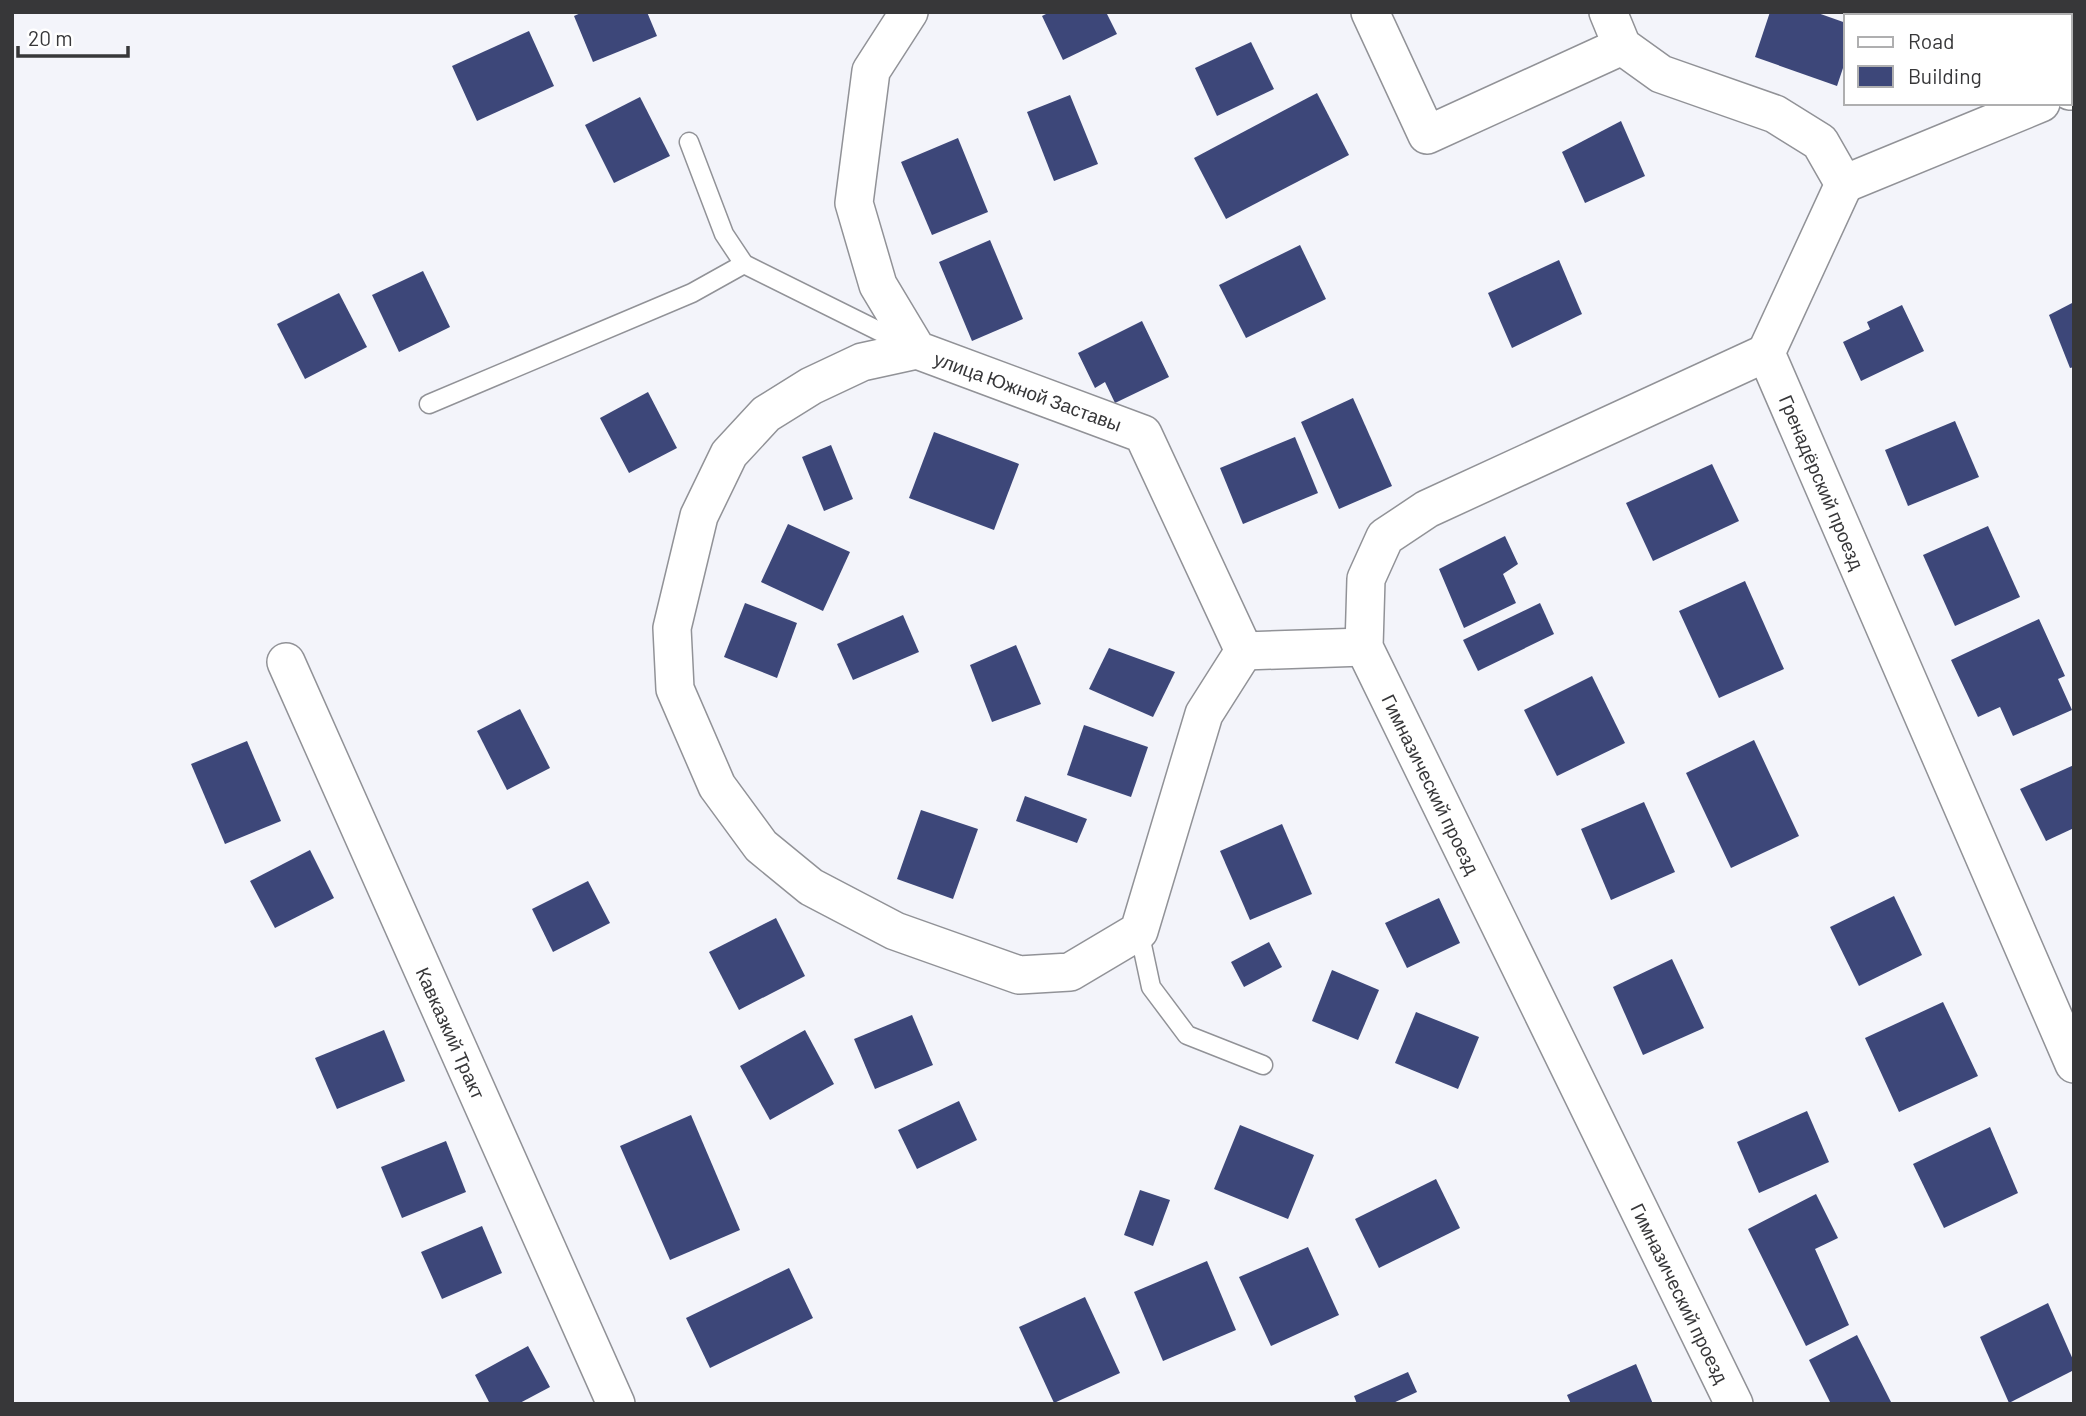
<svg xmlns="http://www.w3.org/2000/svg" width="2086" height="1416" font-family="Barlow,sans-serif">
	<style>
		.building { fill: #3d4779 }
		.lines { fill: none; stroke-linecap: round; stroke-linejoin: round }
		.service-casing { stroke: #919297; stroke-width: 21 }
		.minor-casing { stroke: #919297; stroke-width: 40 }
		.service { stroke: #fff; stroke-width: 18 }
		.minor { stroke: #fff; stroke-width: 37 }
		.labels { text-anchor: middle; dominant-baseline: central; stroke-width: 7; stroke-linejoin: round; paint-order: stroke }
		.street-label { font-size: 19px; fill: #373739; stroke: #fff }
	</style>
	<rect width="100%" height="100%" fill="#f3f4fa"/>
	<g class="building">
		<polygon points="583,12 647,12 657,36 593,62 574,16"/>
		<polygon points="1050,12 1106,12 1117,34 1063,60 1042,16"/>
		<polygon points="1770,12 1815,12 1846,23 1846,59 1837,86 1755,57"/>
		<polygon points="1943,12 1967,12 1968,16 1935,16"/>
		<polygon points="529,31 554,86 477,121 452,66"/>
		<polygon points="1251,42 1274,89 1217,116 1195,68"/>
		<polygon points="1317,93 1349,155 1226,219 1194,158"/>
		<polygon points="1070,95 1098,164 1054,181 1027,112"/>
		<polygon points="640,97 670,156 614,183 585,125"/>
		<polygon points="1621,121 1645,176 1585,203 1562,152"/>
		<polygon points="958,138 988,212 932,235 901,162"/>
		<polygon points="990,240 1023,319 972,341 939,262"/>
		<polygon points="1300,245 1326,299 1246,338 1219,285"/>
		<polygon points="1559,260 1582,314 1512,348 1488,293"/>
		<polygon points="423,271 450,327 399,352 372,295"/>
		<polygon points="339,293 367,347 305,379 277,324"/>
		<polygon points="2074,302 2074,367 2070,368 2049,315"/>
		<polygon points="1902,305 1924,351 1861,381 1843,342 1870,329 1867,322"/>
		<polygon points="1142,321 1169,377 1115,403 1105,382 1095,388 1078,353"/>
		<polygon points="648,392 677,448 629,473 600,418"/>
		<polygon points="1353,398 1392,486 1339,509 1301,422"/>
		<polygon points="1955,421 1979,477 1908,506 1885,450"/>
		<polygon points="934,432 1019,464 994,530 909,498"/>
		<polygon points="1295,437 1318,493 1243,524 1220,468"/>
		<polygon points="831,445 853,499 824,511 802,457"/>
		<polygon points="1712,464 1739,521 1653,561 1626,503"/>
		<polygon points="788,524 850,552 823,611 761,582"/>
		<polygon points="1988,526 2020,597 1955,626 1923,555"/>
		<polygon points="1505,536 1518,564 1503,574 1516,603 1464,628 1439,569"/>
		<polygon points="1745,581 1784,669 1719,698 1679,611"/>
		<polygon points="745,603 797,623 777,678 724,657"/>
		<polygon points="1540,603 1554,634 1478,671 1463,640"/>
		<polygon points="903,615 919,652 853,680 837,644"/>
		<polygon points="2039,619 2065,676 2058,679 2072,710 2013,736 2000,707 1978,717 1951,660"/>
		<polygon points="1016,645 1041,704 992,722 970,665"/>
		<polygon points="1109,648 1175,672 1153,717 1089,689"/>
		<polygon points="1592,676 1625,743 1557,776 1524,710"/>
		<polygon points="520,709 550,768 507,790 477,731"/>
		<polygon points="1084,725 1148,747 1131,797 1067,775"/>
		<polygon points="1754,740 1799,836 1731,868 1686,773"/>
		<polygon points="247,741 281,821 225,844 191,764"/>
		<polygon points="2074,765 2074,828 2046,841 2020,789"/>
		<polygon points="1025,796 1087,819 1077,843 1016,821"/>
		<polygon points="1644,802 1675,872 1611,900 1581,829"/>
		<polygon points="921,810 978,829 953,899 897,879"/>
		<polygon points="1282,824 1312,894 1250,920 1220,851"/>
		<polygon points="310,850 334,898 275,928 250,881"/>
		<polygon points="588,881 610,923 553,952 532,909"/>
		<polygon points="1894,896 1922,955 1859,986 1830,927"/>
		<polygon points="1439,898 1460,943 1407,968 1385,923"/>
		<polygon points="776,918 805,976 739,1010 709,952"/>
		<polygon points="1269,942 1282,967 1244,987 1231,962"/>
		<polygon points="1672,959 1704,1028 1643,1055 1613,987"/>
		<polygon points="1332,970 1379,990 1358,1040 1312,1021"/>
		<polygon points="1943,1002 1978,1076 1899,1112 1865,1038"/>
		<polygon points="1416,1012 1479,1037 1458,1089 1395,1063"/>
		<polygon points="912,1015 933,1065 875,1089 854,1039"/>
		<polygon points="384,1030 405,1081 337,1109 315,1058"/>
		<polygon points="805,1030 834,1084 770,1120 740,1066"/>
		<polygon points="959,1101 977,1140 917,1169 898,1130"/>
		<polygon points="1807,1111 1829,1162 1759,1193 1737,1142"/>
		<polygon points="691,1115 740,1230 670,1260 620,1146"/>
		<polygon points="1240,1125 1314,1155 1288,1219 1214,1189"/>
		<polygon points="1990,1127 2018,1193 1944,1228 1913,1164"/>
		<polygon points="446,1141 466,1192 402,1218 381,1167"/>
		<polygon points="1436,1179 1460,1228 1379,1268 1355,1219"/>
		<polygon points="1140,1190 1170,1200 1153,1246 1124,1235"/>
		<polygon points="1816,1194 1838,1238 1815,1249 1849,1325 1806,1346 1748,1229"/>
		<polygon points="482,1226 502,1273 442,1299 421,1252"/>
		<polygon points="1308,1247 1339,1315 1271,1346 1239,1277"/>
		<polygon points="1207,1261 1236,1330 1163,1361 1134,1292"/>
		<polygon points="789,1268 813,1318 710,1368 686,1318"/>
		<polygon points="1085,1297 1120,1373 1054,1403 1019,1327"/>
		<polygon points="2048,1303 2074,1362 2074,1370 2009,1403 1980,1337"/>
		<polygon points="1857,1335 1892,1404 1831,1404 1809,1360"/>
		<polygon points="528,1346 550,1387 518,1404 490,1404 475,1375"/>
		<polygon points="1636,1364 1653,1404 1571,1404 1567,1395"/>
		<polygon points="1408,1372 1417,1392 1391,1404 1357,1404 1354,1396"/>
	</g>
	<g class="lines">
		<defs>
			<g id="service">
				<polyline points="689,142 724,234 744,264 907,345"/>
				<polyline points="429,404 692,293 744,264"/>
				<polyline points="1139,931 1151,987 1187,1035 1263,1065"/>
			</g>
			<g id="minor">
				<polyline points="909,12 871,71 854,203 878,285 917,350 1143,434 1244,651 1364,647"/>
				<polyline points="1370,12 1427,135 1622,46"/>
				<polyline points="1608,12 1622,46 1661,74 1775,114 1820,142 1844,184 1766,353 2074,1064"/>
				<polyline points="2070,91 2074,90"/>
				<polyline points="1844,184 2041,103"/>
				<polyline points="917,350 862,362 811,386 766,414 729,454 699,516 672,628 675,689 717,786 761,846 811,887 895,931 1019,975 1070,972 1139,931 1204,714 1244,651"/>
				<polyline points="286,662 616,1404"/>
				<polyline points="1734,1404 1364,647 1366,579 1385,537 1427,509 1766,353"/>
			</g>
		</defs>
		<use href="#service" class="service-casing"/>
		<use href="#minor" class="minor-casing"/>
		<use href="#service" class="service"/>
		<use href="#minor" class="minor"/>
	</g>
	<g class="labels">
		<g class="street-label">
			<text transform="translate(1028 391) rotate(20)">улица Южной Заставы</text>
			<text transform="translate(1822 482) rotate(67)">Гренадёрский проезд</text>
			<text transform="translate(1431 784) rotate(64)">Гимназический проезд</text>
			<text transform="translate(451 1033) rotate(66)">Кавказкий Тракт</text>
			<text transform="translate(1680 1293) rotate(64)">Гимназический проезд</text>
		</g>
	</g>
	<rect width="2086" height="1416" fill="none" stroke="#373739" stroke-width="28"/>
	<rect x="1844" y="14" width="228" height="91" fill="#ffffff" stroke="#afafb0" stroke-width="2"/>
	<rect x="1858" y="37" width="35" height="10" fill="#ffffff" stroke="#afafb0" stroke-width="2"/>
	<text x="1908" y="49" font-size="21" fill="#373739">Road</text>
	<rect x="1858" y="66" width="35" height="21" fill="#3d4779" stroke="#afafb0" stroke-width="2"/>
	<text x="1908" y="84" font-size="21" fill="#373739">Building</text>
	<path d="M18 46v10h110v-10" fill="none" stroke="#373739" stroke-width="3.5"/>
	<text x="28" y="46" font-size="21" fill="#373739" stroke="#ffffff" stroke-width="5" paint-order="stroke">20 m</text>
</svg>
